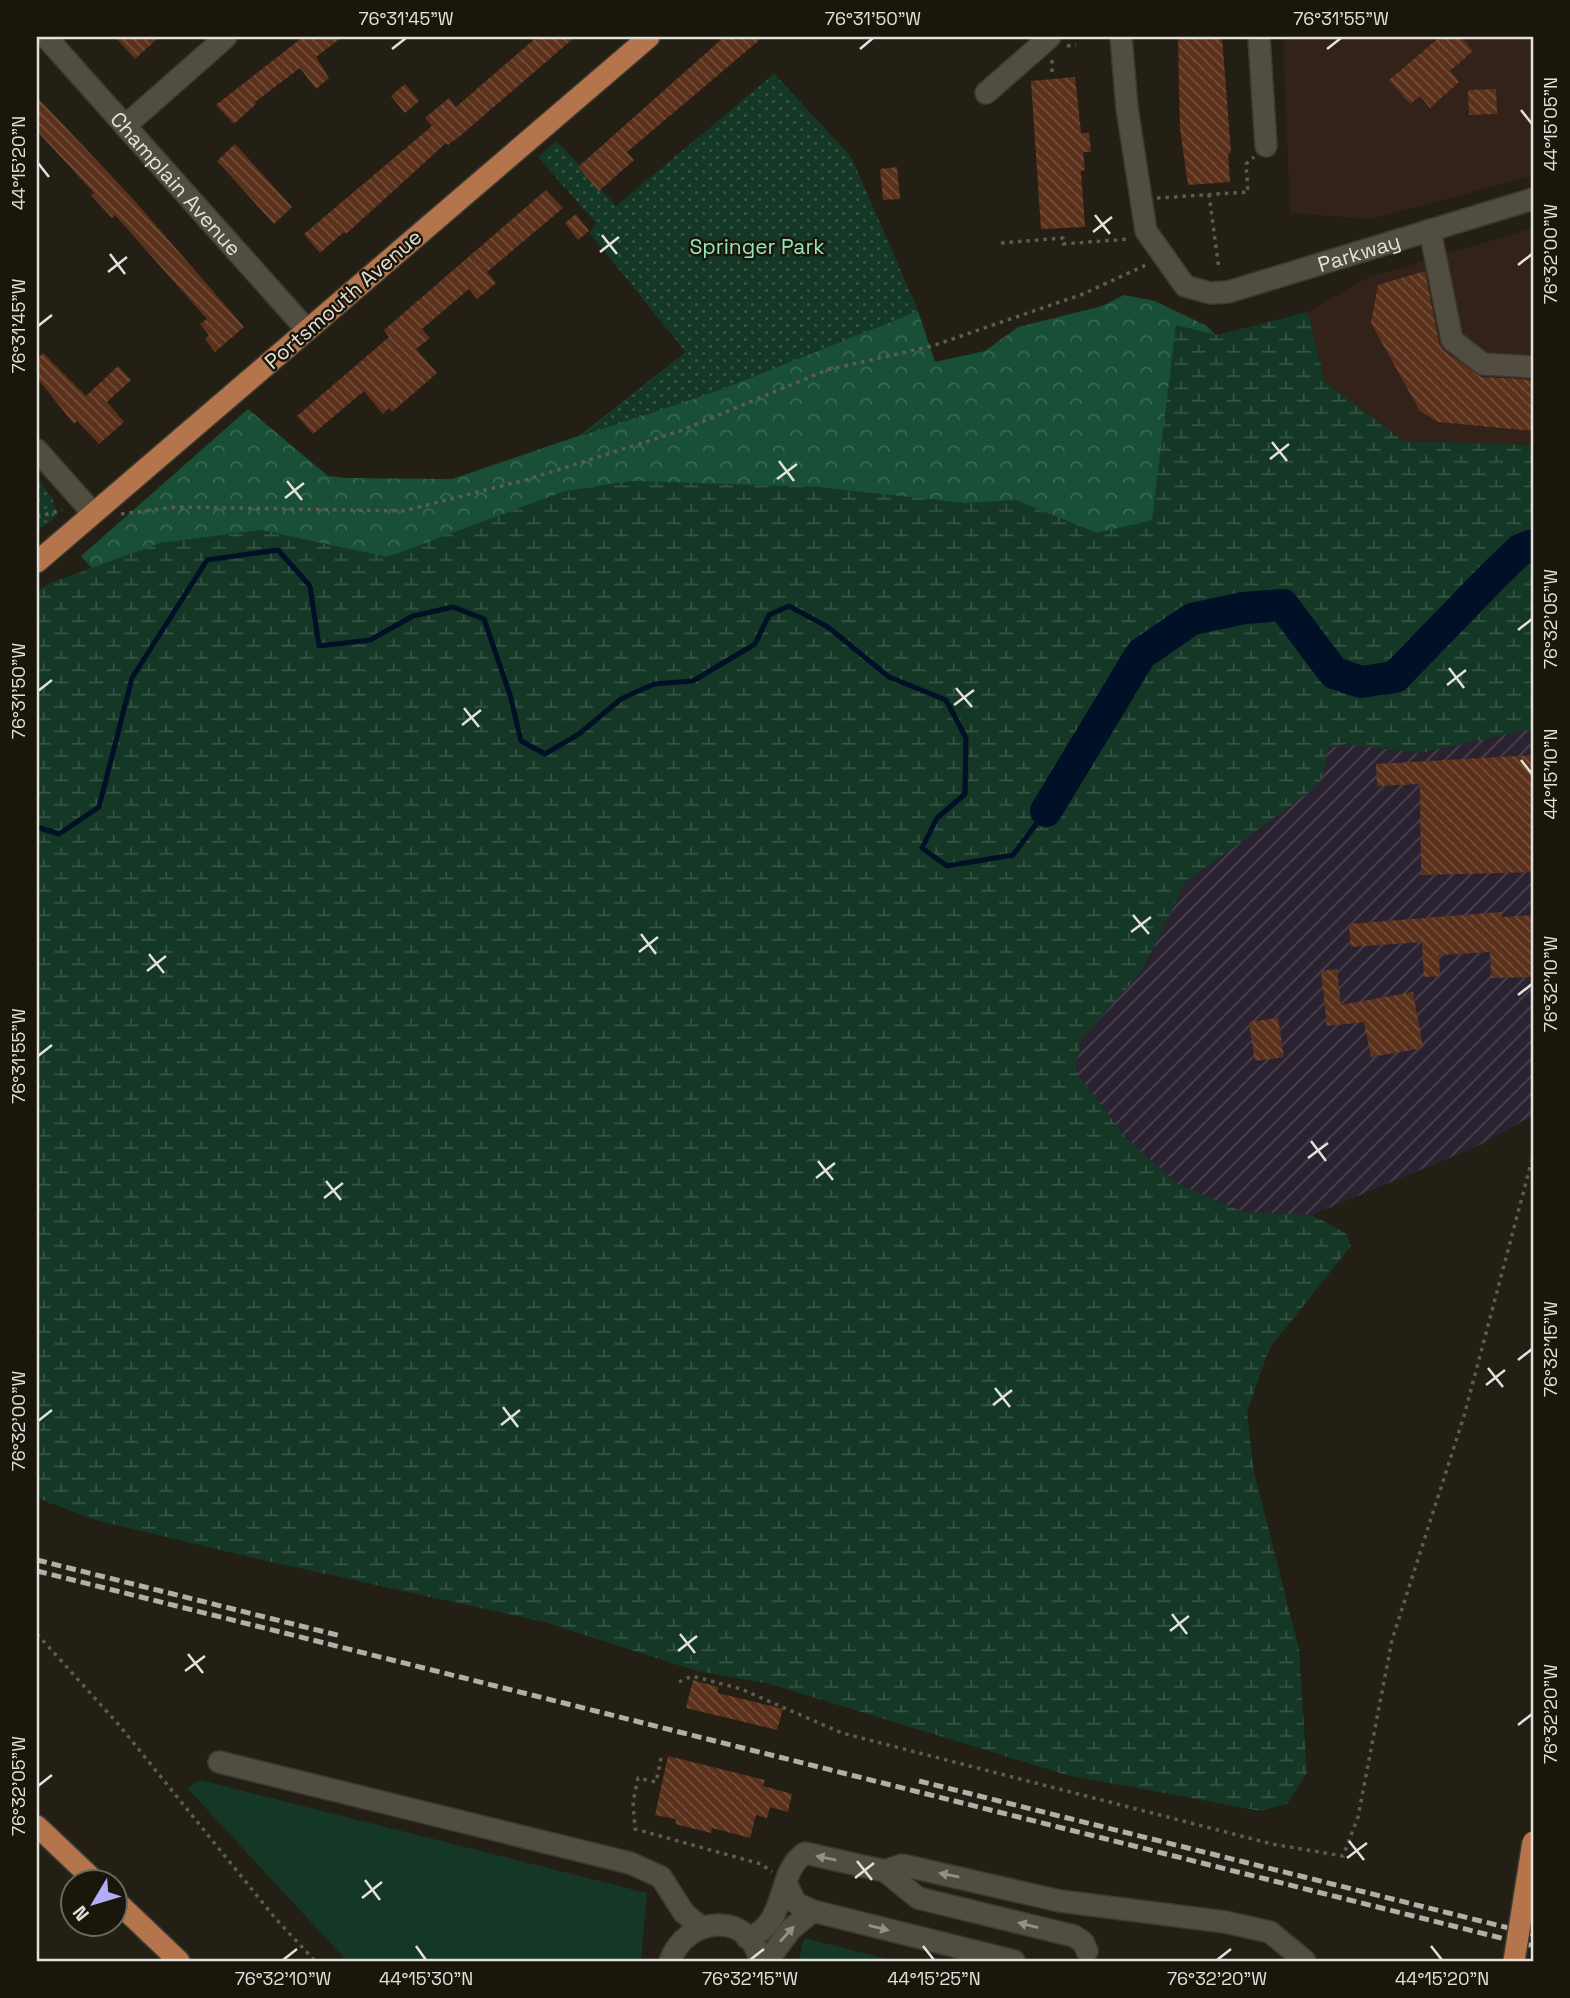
<svg xmlns="http://www.w3.org/2000/svg" width="1570" height="1998" font-family="'Space Grotesk',sans-serif">
	<style>
		.commercial { fill: #322219 }
		.industrial { fill: url(#industrial-furrows) }
		.grass { fill: #143726 }
		.forest { fill: url(#forest-crowns) }
		.wetland { fill: url(#wetland-marsh) }
		.park { fill: url(#park-dots) }
		.lines { fill: none; stroke-linecap: round; stroke-linejoin: round }
		.stream { stroke: #001027; stroke-width: 5 }
		.river { stroke: #001027; stroke-width: 32 }
		.building { fill: url(#building-back-hatch) }
		.minor-casing { stroke: #3c3931; stroke-width: 24 }
		.major-casing { stroke: #3c3931; stroke-width: 24 }
		.path { stroke: #5e5b51; stroke-width: 3.5; stroke-dasharray: 3.5 5; stroke-linecap: butt }
		.minor { stroke: #524d41; stroke-width: 21 }
		.major { stroke: #b5754c; stroke-width: 21 }
		.rail { stroke: #b2afa7; stroke-width: 5; stroke-dasharray: 10 5; stroke-linecap: butt }
		.major-bridge-casing { stroke: #3c3931; stroke-width: 24; stroke-linecap: butt }
		.major-bridge { stroke: #b5754c; stroke-width: 21 }
		.oneway { fill: #939085 }
		.ticks { fill: none; stroke: #e3e1d9; stroke-width: 2.5 }
		.labels { text-anchor: middle; dominant-baseline: central; stroke-width: 5; stroke-linejoin: round; paint-order: stroke }
		.street-label { font-size: 21px; fill: #e3e1d9; stroke: #1a160b }
		.park-label { font-size: 21px; fill: #94e6bb; stroke: #1a160b }
		.neatline { fill: none; stroke: #e3e1d9; stroke-width: 2.5 }
		.ticks-label { font-size: 18px; text-anchor: middle; fill: #e3e1d9 }
	</style>
	<defs>
		<pattern id="industrial-furrows" width="10" height="10" patternUnits="userSpaceOnUse" patternTransform="scale(1.75)"><rect width="10" height="10" fill="#2b2231"/><path d="M-1 1l2-2M0 10L10 0M9 11l2-2" fill="none" stroke="#4a424e"/></pattern>
		<pattern id="forest-crowns" width="20" height="18" patternUnits="userSpaceOnUse" patternTransform="scale(1.75)"><rect width="20" height="18" fill="#184f36"/><path d="M2 6a3 3 0 1 1 6 0M12 15a3 3 0 1 1 6 0" fill="none" stroke="#396852"/></pattern>
		<pattern id="wetland-marsh" width="20" height="14" patternUnits="userSpaceOnUse" patternTransform="scale(1.75)"><rect width="20" height="14" fill="#143726"/><path d="M1 5h8M5 5V1M11 12h8M15 12V8" fill="none" stroke="#365445"/></pattern>
		<pattern id="park-dots" width="8" height="8" patternUnits="userSpaceOnUse" patternTransform="scale(1.75)"><rect width="8" height="8" fill="#143726"/><path d="M2 2h.1M6 6h.1" fill="none" stroke="#365445" stroke-width="1.8" stroke-linecap="round"/></pattern>
		<pattern id="building-back-hatch" width="6" height="6" patternUnits="userSpaceOnUse" patternTransform="scale(1.75)"><rect width="6" height="6" fill="#5c311b"/><path d="M-1 5l2 2M0 0l6 6M5-1l2 2" fill="none" stroke="#734f3c"/></pattern>
	</defs>
	<rect width="100%" height="100%" fill="#231f14"/>
	<g class="commercial">
		<polygon points="1283,37 1533,37 1533,176 1371,219 1290,213"/>
		<polygon points="1533,228 1533,445 1404,441 1325,382 1308,312 1367,278"/>
	</g>
	<polygon class="industrial" points="1533,729 1533,1115 1480,1145 1312,1215 1243,1212 1177,1184 1126,1138 1075,1071 1082,1038 1142,971 1185,883 1312,790 1323,777 1328,748 1346,744 1420,753"/>
	<g class="grass">
		<polygon points="200,1780 647,1893 641,1961 347,1961 187,1788"/>
		<polygon points="804,1938 896,1961 799,1961"/>
	</g>
	<polygon class="forest" points="774,74 851,157 918,311 935,362 985,351 1018,327 1102,306 1124,295 1155,301 1207,326 1227,347 1156,549 701,546 108,586 81,556 248,409 328,476 345,478 452,479 581,435 686,352 590,233"/>
	<polygon class="wetland" points="1308,312 1325,382 1404,441 1533,445 1533,729 1420,753 1346,744 1328,748 1323,777 1312,790 1185,883 1142,971 1082,1038 1075,1071 1126,1138 1177,1184 1243,1212 1312,1215 1347,1234 1351,1246 1269,1349 1247,1412 1254,1472 1299,1649 1307,1773 1288,1803 1261,1811 1067,1775 770,1684 697,1671 544,1622 267,1561 95,1520 37,1498 37,591 48,584 160,543 261,530 387,557 565,491 632,481 817,487 965,503 1016,500 1097,533 1152,520 1176,325 1217,335"/>
	<g class="park">
		<polygon points="774,74 851,157 918,311 718,391 581,436 686,352 590,233 596,223 538,157 557,141 616,206"/>
		<polygon points="37,477 52,498 58,515 37,531"/>
	</g>
	<g class="lines">
		<polyline class="stream" points="37,827 59,834 99,807 132,678 207,560 278,550 310,586 319,646 370,640 413,616 453,607 484,619 510,695 521,741 545,754 579,734 621,699 654,684 693,681 755,644 769,615 789,606 828,627 889,677 946,700 966,738 965,794 937,818 922,848 947,866 1013,855 1046,811"/>
		<polyline class="river" points="1046,811 1141,654 1192,619 1244,608 1283,605 1334,673 1361,682 1395,677 1492,577 1520,550 1533,545"/>
	</g>
	<g class="building">
		<polygon points="115,37 159,37 135,59"/>
		<polygon points="303,37 342,37 316,57 329,78 316,89 300,68 255,102 256,104 234,124 216,105"/>
		<polygon points="537,37 575,37 460,136 448,145 446,143 346,234 344,232 320,253 304,234 432,126 425,118 449,98 456,107"/>
		<polygon points="724,37 763,37 627,152 634,160 599,191 578,167"/>
		<polygon points="1178,37 1222,37 1231,153 1228,153 1230,182 1188,185 1180,129"/>
		<polygon points="1440,37 1461,37 1473,51 1450,71 1459,82 1430,108 1420,96 1410,104 1389,80"/>
		<polygon points="1075,77 1081,133 1089,133 1091,152 1083,152 1085,170 1081,171 1085,227 1041,229 1031,81"/>
		<polygon points="405,84 419,101 405,113 391,96"/>
		<polygon points="1496,89 1497,114 1469,115 1468,90"/>
		<polygon points="37,97 133,199 244,327 215,352 205,339 209,335 200,324 207,319 115,215 112,218 91,195 94,193 37,131"/>
		<polygon points="235,144 292,207 274,224 217,161"/>
		<polygon points="897,167 900,199 883,200 880,169"/>
		<polygon points="546,190 563,208 487,272 496,283 477,299 469,289 422,329 430,338 416,349 437,373 392,412 389,408 383,414 364,391 313,434 297,416 389,337 384,330"/>
		<polygon points="576,214 589,231 578,240 565,223"/>
		<polygon points="1425,271 1439,343 1443,350 1481,377 1533,380 1533,431 1438,422 1420,411 1371,323 1378,285"/>
		<polygon points="43,353 86,396 118,366 131,380 107,402 124,422 99,444 77,421 74,424 37,378 37,359"/>
		<polygon points="1533,755 1533,872 1421,875 1420,784 1377,786 1376,764"/>
		<polygon points="1501,912 1502,917 1533,915 1533,977 1491,978 1490,952 1439,955 1440,976 1424,977 1422,942 1351,947 1349,924"/>
		<polygon points="1337,969 1341,1005 1413,992 1423,1048 1371,1057 1364,1022 1327,1026 1321,971"/>
		<polygon points="1278,1018 1284,1057 1255,1061 1249,1022"/>
		<polygon points="693,1680 718,1687 718,1693 783,1709 777,1730 686,1708"/>
		<polygon points="668,1756 765,1780 763,1786 792,1794 788,1812 770,1807 767,1818 756,1815 750,1838 712,1828 711,1833 675,1824 676,1819 655,1815"/>
	</g>
	<g class="lines">
		<defs>
			<g id="minor">
				<path id="s1" d="M46 37 307 330"/>
				<path id="s2" d="M1121 37 1127 108 1146 231 1185 286 1210 293 1228 292 1533 199"/>
				<polyline points="1259,37 1266,146"/>
				<polyline points="986,93 1050,37"/>
				<polyline points="125,126 226,37"/>
				<polyline points="1430,230 1452,340 1483,364 1533,367"/>
				<polyline points="37,450 92,512"/>
				<polyline points="219,1762 630,1863 661,1877 684,1913 701,1927"/>
				<polyline points="885,1871 902,1865 1060,1901 1225,1922 1270,1932 1305,1961"/>
				<polyline points="787,1885 796,1903 813,1911 1014,1961"/>
				<path d="M747 1938C789 1925 775 1873 805 1853L885 1871 918 1898 1074 1936 1083 1942 1087 1951"/>
				<path d="M670 1961C686 1916 750 1910 760 1961"/>
				<polyline points="767,1961 791,1929 813,1911"/>
			</g>
			<g id="major">
				<polyline points="37,562 649,37"/>
				<polyline points="37,1826 96,1882"/>
				<polyline points="116,1901 179,1961"/>
			</g>
		</defs>
		<use href="#minor" class="minor-casing"/>
		<use href="#major" class="major-casing"/>
		<g class="path">
			<polyline points="1067,46 1076,45"/>
			<polyline points="1052,60 1052,72"/>
			<polyline points="1209,194 1219,270"/>
			<polyline points="1157,198 1248,192 1246,164 1254,157"/>
			<polyline points="1001,243 1063,238 1063,244 1129,239"/>
			<polyline points="121,514 176,507 403,511 529,479 680,431 827,370 932,346 1083,294 1146,265"/>
			<polyline points="37,517 62,510"/>
			<polyline points="37,1634 119,1725 275,1918 315,1961"/>
			<polyline points="679,1682 692,1676 741,1689 842,1733 1272,1844 1343,1856 1358,1817 1392,1640 1464,1416 1533,1156"/>
			<polyline points="661,1758 656,1782 638,1778 633,1802 635,1829 761,1864 772,1872"/>
		</g>
		<use href="#minor" class="minor"/>
		<use href="#major" class="major"/>
		<g class="rail">
			<polyline points="37,1560 341,1636"/>
			<polyline points="37,1571 1533,1946"/>
			<polyline points="919,1781 1533,1934"/>
		</g>
		<defs>
			<polyline id="major-bridge" points="1514,1961 1533,1842"/>
		</defs>
		<use href="#major-bridge" class="major-bridge-casing"/>
		<use href="#major-bridge" class="major-bridge"/>
	</g>
	<defs><path id="oneway-solid" d="M-6-.8H1V-3.2L6.5 0L1 3.2V.8H-6Z" transform="scale(1.75)"/></defs>
	<g class="oneway">
		<use href="#oneway-solid" transform="translate(826 1858) rotate(-168)"/>
		<use href="#oneway-solid" transform="translate(949 1875) rotate(-168)"/>
		<use href="#oneway-solid" transform="translate(1028 1925) rotate(-166)"/>
		<use href="#oneway-solid" transform="translate(879 1928) rotate(14)"/>
		<use href="#oneway-solid" transform="translate(787 1934) rotate(-48)"/>
	</g>
	<path class="ticks" d="M392 49 406 38M860 49 873 38M1327 49 1341 38M1521 110 1532 124M38 163 49 177M1095 215 1110 234M1093 232 1112 217M602 235 617 254M600 252 619 237M110 254 125 274M1518 265 1532 254M108 272 127 257M38 326 52 315M1272 442 1287 461M1270 459 1289 444M779 461 794 481M777 479 797 464M287 481 302 500M285 498 304 483M1518 630 1532 619M1449 668 1464 688M1447 685 1466 670M956 688 972 707M38 691 52 680M954 705 974 690M464 708 479 727M462 725 481 710M1521 760 1532 774M1133 915 1149 934M1131 932 1151 917M641 934 656 954M639 952 658 937M149 954 164 973M147 971 166 956M1518 995 1532 984M38 1056 52 1045M1311 1141 1326 1161M1308 1158 1328 1143M818 1161 833 1180M816 1178 835 1163M326 1181 341 1200M324 1198 343 1183M1518 1360 1532 1349M1488 1368 1503 1387M1486 1385 1505 1370M995 1388 1010 1407M993 1405 1012 1390M503 1407 518 1427M38 1421 52 1410M501 1425 520 1410M1172 1614 1187 1634M1170 1631 1189 1616M680 1634 695 1653M678 1651 697 1636M188 1654 203 1673M185 1671 205 1656M1518 1725 1532 1714M38 1786 52 1775M1349 1841 1364 1860M1347 1858 1367 1843M857 1861 872 1880M855 1878 874 1863M365 1880 380 1900M362 1898 382 1882M416 1946 426 1960M923 1946 934 1960M1431 1946 1442 1960M283 1960 297 1949M750 1960 764 1949M1217 1960 1231 1949"/>
	<g class="labels">
		<g class="street-label">
			<text stroke="none"><textPath href="#s1" startOffset="196">Champlain Avenue</textPath></text>
			<text stroke="none"><textPath href="#s2" startOffset="444">Parkway</textPath></text>
			<text transform="translate(343 299) rotate(-41)">Portsmouth Avenue</text>
		</g>
		<g class="park-label">
			<text x="757" y="246">Springer Park</text>
		</g>
	</g>
	<rect width="1570" height="1998" fill="none" stroke="#1a160b" stroke-width="77"/>
	<g transform="translate(94 1903) rotate(232)"><circle r="33" fill="#1a160b" stroke="#6a675d" stroke-width="2"/>
	<path d="M0-5L12 26L0 18L-12 26Z" fill="#b2adfa"/>
	<text y="-10" font-size="19" font-weight="bold" text-anchor="middle" fill="#e3e1d9">N</text>
	</g>
	<rect x="38" y="38" width="1494" height="1922" class="neatline"/>
	<g class="ticks-label">
		<text x="406" y="25">76°31'45"W</text>
		<text x="873" y="25">76°31'50"W</text>
		<text x="1341" y="25">76°31'55"W</text>
		<text transform="translate(1551 124) rotate(-90)" y="6">44°15'05"N</text>
		<text transform="translate(19 163) rotate(-90)" y="6">44°15'20"N</text>
		<text transform="translate(1551 254) rotate(-90)" y="6">76°32'00"W</text>
		<text transform="translate(19 326) rotate(-90)" y="6">76°31'45"W</text>
		<text transform="translate(1551 619) rotate(-90)" y="6">76°32'05"W</text>
		<text transform="translate(19 691) rotate(-90)" y="6">76°31'50"W</text>
		<text transform="translate(1551 774) rotate(-90)" y="6">44°15'10"N</text>
		<text transform="translate(1551 984) rotate(-90)" y="6">76°32'10"W</text>
		<text transform="translate(19 1056) rotate(-90)" y="6">76°31'55"W</text>
		<text transform="translate(1551 1349) rotate(-90)" y="6">76°32'15"W</text>
		<text transform="translate(19 1421) rotate(-90)" y="6">76°32'00"W</text>
		<text transform="translate(1551 1714) rotate(-90)" y="6">76°32'20"W</text>
		<text transform="translate(19 1786) rotate(-90)" y="6">76°32'05"W</text>
		<text x="283" y="1985">76°32'10"W</text>
		<text x="426" y="1985">44°15'30"N</text>
		<text x="750" y="1985">76°32'15"W</text>
		<text x="934" y="1985">44°15'25"N</text>
		<text x="1217" y="1985">76°32'20"W</text>
		<text x="1442" y="1985">44°15'20"N</text>
	</g>
</svg>
